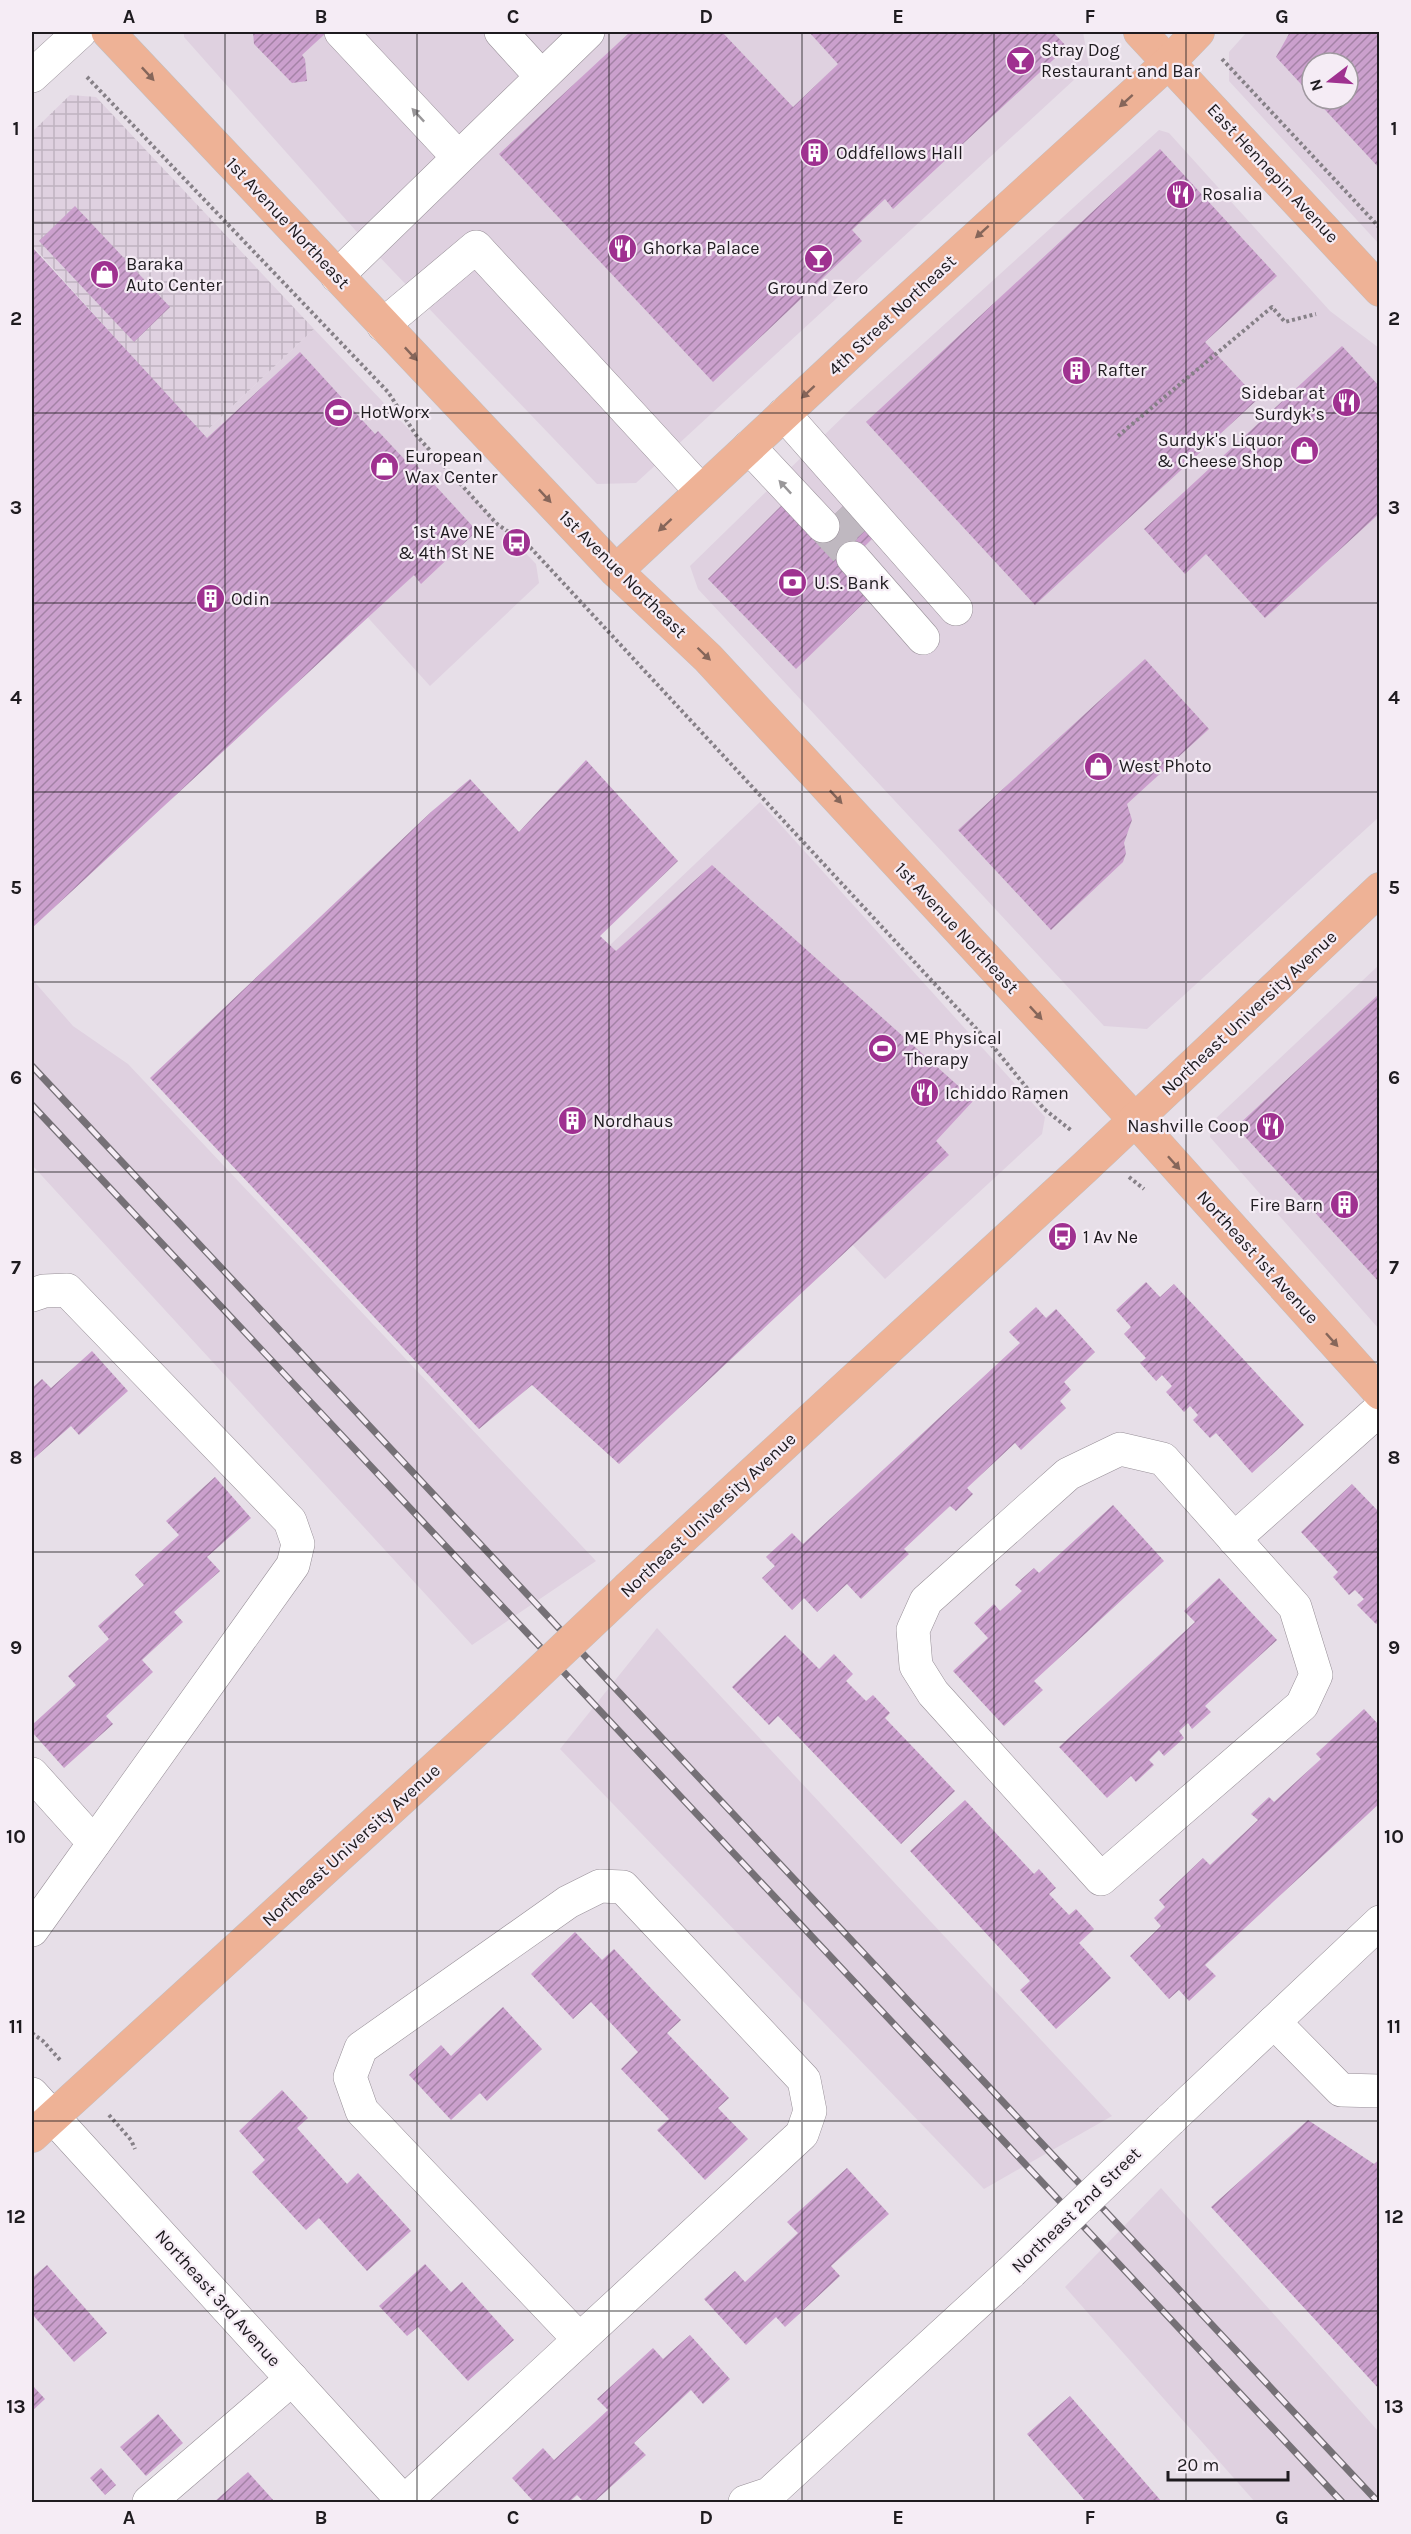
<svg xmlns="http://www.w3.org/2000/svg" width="1411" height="2534" font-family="Karla,sans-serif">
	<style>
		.built { fill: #dfd1e0; fill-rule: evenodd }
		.industrial { fill: url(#industrial-grid) }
		.building { fill: url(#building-hatch) }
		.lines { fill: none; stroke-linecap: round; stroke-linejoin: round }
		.minor-tunnel { stroke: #bfb8c0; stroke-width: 33; stroke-dasharray: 33 16; stroke-linecap: butt }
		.minor-casing { stroke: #978f97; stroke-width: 34 }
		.major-casing { stroke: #c0bfc0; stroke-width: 34 }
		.path { stroke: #868087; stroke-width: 4; stroke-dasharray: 3 3; stroke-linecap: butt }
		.minor { stroke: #fff; stroke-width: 33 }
		.major { stroke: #eeb296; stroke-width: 33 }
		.rail-casing { stroke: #757076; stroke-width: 7 }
		.rail { stroke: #f5ecf5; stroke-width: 4.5; stroke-dasharray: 14; stroke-linecap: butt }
		.minor-bridge-casing { stroke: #978f97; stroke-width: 34; stroke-linecap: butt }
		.major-bridge-casing { stroke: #c0bfc0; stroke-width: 34; stroke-linecap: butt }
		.minor-bridge { stroke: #fff; stroke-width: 33 }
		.major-bridge { stroke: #eeb296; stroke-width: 33 }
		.oneway { fill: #86665a }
		.oneway2 { fill: #9a989a }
		.grid { fill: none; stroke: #1e1b1f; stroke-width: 1.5; stroke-opacity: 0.55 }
		.labels { text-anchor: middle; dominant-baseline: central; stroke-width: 4.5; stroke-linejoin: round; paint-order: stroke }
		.poi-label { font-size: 18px; fill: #1e1b1f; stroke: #f5ecf5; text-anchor: start }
		.street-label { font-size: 18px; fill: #1e1b1f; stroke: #f5ecf5 }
		.neatline { fill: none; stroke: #1e1b1f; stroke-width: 2 }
		.grid-label { font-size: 20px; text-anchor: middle; font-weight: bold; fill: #1e1b1f }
	</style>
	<defs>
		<pattern id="industrial-grid" width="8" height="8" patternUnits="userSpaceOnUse" patternTransform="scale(1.5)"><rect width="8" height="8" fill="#dfd1e0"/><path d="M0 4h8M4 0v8" fill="none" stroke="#bfb3c0"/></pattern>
		<pattern id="building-hatch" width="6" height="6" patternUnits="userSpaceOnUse" patternTransform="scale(1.5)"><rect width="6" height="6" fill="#cba0cd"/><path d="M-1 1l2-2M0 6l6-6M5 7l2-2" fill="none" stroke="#a482a6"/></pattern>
	</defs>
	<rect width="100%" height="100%" fill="#e7dfe8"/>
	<g class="built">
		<polygon points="184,32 1083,32 1089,66 636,483 597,484 372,249 184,37"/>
		<path d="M1247 32H1379V244L1229 81V52ZM1312 63H1348V99H1312Z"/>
		<polygon points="1159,130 1169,133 1330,311 1379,348 1379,817 1147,1029 1104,1026 698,589 690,566 851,409"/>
		<polygon points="314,329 536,564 539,583 430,686 202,435"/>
		<polygon points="760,802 1045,1117 1042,1134 885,1279 588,966"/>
		<polygon points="1379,965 1379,1329 1210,1137 1212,1122"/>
		<polygon points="32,979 73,1026 128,1064 596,1561 472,1645 32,1165"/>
		<polygon points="657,1628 1112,2116 984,2189 560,1749"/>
		<polygon points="1161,2188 1379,2432 1379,2502 1255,2502 1065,2287"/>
	</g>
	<polygon class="industrial" points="70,95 96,97 314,329 202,435 32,245 32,132"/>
	<g class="building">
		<polygon points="253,32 327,32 302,55 305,59 307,81 292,83 254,44"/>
		<polygon points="630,32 722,32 793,107 838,64 809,32 1053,32 1067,47 893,209 885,199 852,230 862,241 713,382 499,154"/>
		<polygon points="1290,32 1380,32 1380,169 1315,99 1348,99 1348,63 1312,63 1312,96 1276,57"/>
		<polygon points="1160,149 1277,276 1205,342 1258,399 1035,605 866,422"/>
		<polygon points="75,206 170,307 134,342 39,241"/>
		<polygon points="32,247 207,438 300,352 375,434 378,431 406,461 410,458 477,531 421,584 414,575 32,928"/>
		<polygon points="1342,346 1380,387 1380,513 1265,618 1206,554 1185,574 1144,529"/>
		<polygon points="850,499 880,531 851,560 879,588 796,669 708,579 787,500 818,531"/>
		<polygon points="1145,659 1209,729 1127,804 1132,820 1124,843 1126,853 1123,862 1051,930 958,830"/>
		<polygon points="586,760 678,861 600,936 616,951 712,865 974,1100 936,1141 949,1155 619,1464 532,1385 479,1429 150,1078 431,812 470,779 519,832"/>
		<polygon points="1380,993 1380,1283 1236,1127"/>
		<polygon points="1146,1282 1160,1297 1174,1284 1304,1425 1252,1473 1216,1433 1210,1438 1193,1420 1198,1415 1190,1406 1184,1412 1166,1392 1172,1386 1162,1375 1156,1381 1140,1363 1146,1358 1124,1334 1131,1327 1116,1310"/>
		<polygon points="1036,1307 1046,1318 1056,1309 1095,1352 1064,1382 1071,1390 1060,1401 1066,1408 1021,1450 1015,1443 967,1488 973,1494 956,1511 950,1506 904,1549 909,1554 861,1599 847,1584 817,1612 804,1598 792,1610 762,1578 775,1566 766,1557 792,1533 803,1544 1020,1343 1009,1332"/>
		<polygon points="92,1351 128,1391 79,1435 71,1426 32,1460 32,1388 42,1379 51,1388"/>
		<polygon points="215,1477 251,1518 207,1557 220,1571 174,1612 183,1622 142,1660 153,1672 106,1716 113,1724 64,1768 32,1732 32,1725 76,1685 68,1676 109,1639 98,1626 144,1585 135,1575 179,1535 166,1521"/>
		<polygon points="1352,1484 1380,1513 1380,1621 1376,1624 1357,1605 1364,1599 1355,1590 1349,1595 1333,1577 1338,1572 1301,1532"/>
		<polygon points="1113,1505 1164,1561 1034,1681 1043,1690 1004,1726 953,1671 988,1638 974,1623 994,1604 1000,1611 1022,1591 1015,1585 1034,1568 1039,1573"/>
		<polygon points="1219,1578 1277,1640 1205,1706 1211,1712 1192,1729 1188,1723 1179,1731 1184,1738 1164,1756 1159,1750 1149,1760 1154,1765 1136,1782 1131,1776 1107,1798 1059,1747 1195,1622 1184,1611"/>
		<polygon points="785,1635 819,1669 834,1654 853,1674 846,1681 866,1701 873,1695 890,1713 885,1718 955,1791 901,1844 778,1716 769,1725 732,1687"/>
		<polygon points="1364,1709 1378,1724 1380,1723 1380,1803 1205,1965 1216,1976 1189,2001 1179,1990 1169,1999 1130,1956 1161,1926 1154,1918 1165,1907 1159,1900 1203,1858 1210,1865 1258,1820 1251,1814 1269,1797 1274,1802 1321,1759 1316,1754"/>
		<polygon points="965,1800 1034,1874 1039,1869 1056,1888 1049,1894 1069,1915 1076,1909 1094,1929 1079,1943 1111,1978 1056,2029 1020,1990 1030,1981 910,1851"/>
		<polygon points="575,1932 602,1960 614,1949 681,2020 667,2033 729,2098 718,2108 748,2139 705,2180 657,2130 669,2119 621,2069 638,2052 591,2002 573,2019 531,1974"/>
		<polygon points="503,2007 542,2049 487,2101 480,2093 451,2120 409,2075 441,2045 451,2056"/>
		<polygon points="282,2090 308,2118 297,2128 347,2184 358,2173 411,2231 367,2271 319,2218 306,2230 252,2172 265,2160 239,2131"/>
		<polygon points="1308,2120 1374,2164 1380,2159 1380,2390 1211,2207"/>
		<polygon points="847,2168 889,2214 831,2266 840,2276 785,2327 776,2317 746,2345 704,2299 735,2271 745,2282 798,2233 787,2222"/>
		<polygon points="425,2264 451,2292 462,2282 514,2340 468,2381 418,2327 407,2336 379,2306"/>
		<polygon points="47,2265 107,2333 74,2362 32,2314 32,2278"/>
		<polygon points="690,2335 730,2379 703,2404 691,2390 634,2443 646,2455 594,2502 584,2502 577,2495 569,2502 534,2502 512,2478 543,2448 554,2460 608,2410 597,2399 653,2348 663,2359"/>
		<polygon points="32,2385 45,2399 32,2411"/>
		<polygon points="1070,2396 1162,2502 1086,2502 1027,2434"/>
		<polygon points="158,2414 183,2443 146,2476 120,2447"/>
		<polygon points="101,2468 116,2485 105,2495 90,2478"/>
		<polygon points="248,2472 275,2502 214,2502"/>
	</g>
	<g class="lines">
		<g class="minor-tunnel">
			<polyline points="840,509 870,542"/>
			<polyline points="823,526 853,558"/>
		</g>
		<defs>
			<g id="minor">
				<polyline points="341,32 458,157"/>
				<polyline points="501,32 541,76"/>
				<polyline points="32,76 80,32"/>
				<polyline points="337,276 588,32"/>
				<polyline points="383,325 476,247 701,491"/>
				<polyline points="784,414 956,609"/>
				<polyline points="749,447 823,526"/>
				<polyline points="853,558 923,638"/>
				<polyline points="32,1295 44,1291 67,1290 290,1521 298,1544 293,1565 32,1930"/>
				<polygon points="1120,1449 1163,1459 1295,1607 1316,1675 1302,1705 1101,1879 933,1693 916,1666 913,1630 926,1601 1068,1474"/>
				<polyline points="1234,1539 1380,1409"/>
				<polyline points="32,1774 94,1843"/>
				<polyline points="1274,2022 1341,2090 1380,2091"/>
				<polyline points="32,2094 404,2502"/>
				<polyline points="1170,2120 1380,1922"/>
				<polyline points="149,2502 292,2379"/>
				<polyline points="404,2502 802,2134 810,2111 804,2080 623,1887 600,1886 568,1902 361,2048 350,2077 362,2111 579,2339"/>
				<polyline points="745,2502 769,2494 1011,2272"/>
			</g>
			<g id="major">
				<polyline points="108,32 616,571 708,658 1135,1120 1380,1393"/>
				<polyline points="1140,32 1380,290"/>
				<polyline points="616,571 869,335 1170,61 1198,32"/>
				<polyline points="629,1587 1083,1169 1380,889"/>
				<polyline points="32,2136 502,1707"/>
			</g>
		</defs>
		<use href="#minor" class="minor-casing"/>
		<use href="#major" class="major-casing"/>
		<g class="path">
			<polyline points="1222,59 1380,228"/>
			<polyline points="87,77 388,392 416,435 497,524 529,546 996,1050 1044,1109 1072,1131"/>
			<polyline points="1118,436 1272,307 1285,322 1316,314"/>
			<polyline points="1129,1177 1144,1189"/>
			<polyline points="32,2033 43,2041 60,2060"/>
			<polyline points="109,2115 131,2140 135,2149"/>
		</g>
		<use href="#minor" class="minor"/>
		<use href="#major" class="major"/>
		<defs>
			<g id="rail">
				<polyline points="32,1066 1378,2502"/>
				<polyline points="32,1105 1342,2502"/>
			</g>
		</defs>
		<use href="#rail" class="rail-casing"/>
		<use href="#rail" class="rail"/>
		<defs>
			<polyline id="minor-bridge" points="1011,2272 1170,2120"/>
			<polyline id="major-bridge" points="502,1707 629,1587"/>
		</defs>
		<use href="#minor-bridge" class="minor-bridge-casing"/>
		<use href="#major-bridge" class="major-bridge-casing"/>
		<use href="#minor-bridge" class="minor-bridge"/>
		<use href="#major-bridge" class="major-bridge"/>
	</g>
	<defs><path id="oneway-solid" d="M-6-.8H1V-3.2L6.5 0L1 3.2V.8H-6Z" transform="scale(1.5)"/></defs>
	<g class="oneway">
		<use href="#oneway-solid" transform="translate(148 74) rotate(47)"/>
		<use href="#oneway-solid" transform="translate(1126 101) rotate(138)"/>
		<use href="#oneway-solid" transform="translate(982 232) rotate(138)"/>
		<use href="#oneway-solid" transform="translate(411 354) rotate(47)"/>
		<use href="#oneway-solid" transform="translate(808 392) rotate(137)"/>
		<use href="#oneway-solid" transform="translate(545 496) rotate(47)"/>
		<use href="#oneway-solid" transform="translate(665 525) rotate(137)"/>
		<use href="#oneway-solid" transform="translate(704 654) rotate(44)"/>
		<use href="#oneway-solid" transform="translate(836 797) rotate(47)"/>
		<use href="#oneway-solid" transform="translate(1036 1013) rotate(47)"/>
		<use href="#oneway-solid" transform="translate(1174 1163) rotate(48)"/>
		<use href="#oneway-solid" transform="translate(1332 1340) rotate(48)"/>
	</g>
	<g class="oneway2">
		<use href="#oneway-solid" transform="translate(418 115) rotate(-133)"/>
		<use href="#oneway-solid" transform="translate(785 487) rotate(-133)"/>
	</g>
	<path class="grid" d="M225 32V2502M417 32V2502M609 32V2502M802 32V2502M994 32V2502M1186 32V2502M32 223H1380M32 413H1380M32 603H1380M32 792H1380M32 982H1380M32 1172H1380M32 1362H1380M32 1552H1380M32 1742H1380M32 1931H1380M32 2121H1380M32 2311H1380"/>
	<defs>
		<symbol id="bar-disc" viewBox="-11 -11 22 22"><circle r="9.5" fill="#9f3190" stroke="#f5ecf5"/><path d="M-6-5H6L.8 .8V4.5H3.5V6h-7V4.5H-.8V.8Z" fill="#fff"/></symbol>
		<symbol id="building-disc" viewBox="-11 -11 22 22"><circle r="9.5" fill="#9f3190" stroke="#f5ecf5"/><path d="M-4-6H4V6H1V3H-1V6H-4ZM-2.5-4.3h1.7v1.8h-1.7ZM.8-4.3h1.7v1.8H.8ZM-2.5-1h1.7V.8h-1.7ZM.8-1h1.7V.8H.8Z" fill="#fff"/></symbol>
		<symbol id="restaurant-disc" viewBox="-11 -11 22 22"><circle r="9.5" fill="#9f3190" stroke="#f5ecf5"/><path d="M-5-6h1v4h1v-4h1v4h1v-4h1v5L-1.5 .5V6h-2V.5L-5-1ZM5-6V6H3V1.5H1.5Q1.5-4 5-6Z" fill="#fff"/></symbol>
		<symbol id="shop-disc" viewBox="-11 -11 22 22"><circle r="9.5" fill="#9f3190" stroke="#f5ecf5"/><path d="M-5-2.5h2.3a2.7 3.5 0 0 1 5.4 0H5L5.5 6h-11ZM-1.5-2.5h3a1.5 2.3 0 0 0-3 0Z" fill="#fff"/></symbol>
		<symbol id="stadium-disc" viewBox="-11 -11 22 22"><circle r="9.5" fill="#9f3190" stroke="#f5ecf5"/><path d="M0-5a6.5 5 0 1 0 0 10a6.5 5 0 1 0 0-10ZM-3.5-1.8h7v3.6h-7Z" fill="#fff"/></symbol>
		<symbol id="bus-disc" viewBox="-11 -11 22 22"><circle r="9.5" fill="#9f3190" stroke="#f5ecf5"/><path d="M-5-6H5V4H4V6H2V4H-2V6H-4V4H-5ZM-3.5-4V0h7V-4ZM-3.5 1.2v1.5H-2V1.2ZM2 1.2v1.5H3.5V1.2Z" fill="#fff"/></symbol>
		<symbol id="bank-disc" viewBox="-11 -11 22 22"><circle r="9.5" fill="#9f3190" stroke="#f5ecf5"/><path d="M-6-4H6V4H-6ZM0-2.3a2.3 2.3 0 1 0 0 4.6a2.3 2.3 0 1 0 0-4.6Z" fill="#fff"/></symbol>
	</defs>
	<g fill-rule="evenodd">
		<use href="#bar-disc" x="1004" y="44" width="33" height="33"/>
		<use href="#building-disc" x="798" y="136" width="33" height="33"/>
		<use href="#restaurant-disc" x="1164" y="178" width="33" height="33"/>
		<use href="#restaurant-disc" x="606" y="232" width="33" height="33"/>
		<use href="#bar-disc" x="802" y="242" width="33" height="33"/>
		<use href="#shop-disc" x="88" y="258" width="33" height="33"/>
		<use href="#building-disc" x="1060" y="354" width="33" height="33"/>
		<use href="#restaurant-disc" x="1330" y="386" width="33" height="33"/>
		<use href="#stadium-disc" x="322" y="396" width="33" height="33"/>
		<use href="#shop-disc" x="1288" y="434" width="33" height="33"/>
		<use href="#shop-disc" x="368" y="450" width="33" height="33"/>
		<use href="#bus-disc" x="500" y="526" width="33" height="33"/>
		<use href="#bank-disc" x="776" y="566" width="33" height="33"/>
		<use href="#building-disc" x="194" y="582" width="33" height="33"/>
		<use href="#shop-disc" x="1082" y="750" width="33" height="33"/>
		<use href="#stadium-disc" x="866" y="1032" width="33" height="33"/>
		<use href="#restaurant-disc" x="908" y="1076" width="33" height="33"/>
		<use href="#building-disc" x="556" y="1104" width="33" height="33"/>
		<use href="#restaurant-disc" x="1254" y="1110" width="33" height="33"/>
		<use href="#building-disc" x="1328" y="1188" width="33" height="33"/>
		<use href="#bus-disc" x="1046" y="1220" width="33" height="33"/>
	</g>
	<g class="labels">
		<g class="poi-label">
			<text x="1041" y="50">Stray Dog<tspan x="1041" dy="21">Restaurant and Bar</tspan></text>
			<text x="836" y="153">Oddfellows Hall</text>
			<text x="1202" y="194">Rosalia</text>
			<text x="643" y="248">Ghorka Palace</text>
			<text x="126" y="264">Baraka<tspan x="126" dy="21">Auto Center</tspan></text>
			<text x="818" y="288" text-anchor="middle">Ground Zero</text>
			<text x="1097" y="370">Rafter</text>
			<text x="1325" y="393" text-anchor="end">Sidebar at<tspan x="1325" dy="21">Surdyk’s</tspan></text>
			<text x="360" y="412">HotWorx</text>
			<text x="1283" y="440" text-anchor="end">Surdyk's Liquor<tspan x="1283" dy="21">&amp; Cheese Shop</tspan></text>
			<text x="405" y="456">European<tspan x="405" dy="21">Wax Center</tspan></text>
			<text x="495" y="532" text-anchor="end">1st Ave NE<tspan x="495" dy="21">&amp; 4th St NE</tspan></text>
			<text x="814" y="583">U.S. Bank</text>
			<text x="231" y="599">Odin</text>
			<text x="1119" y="766">West Photo</text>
			<text x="904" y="1038">ME Physical<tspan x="904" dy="21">Therapy</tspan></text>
			<text x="945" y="1093">Ichiddo Ramen</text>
			<text x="593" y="1121">Nordhaus</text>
			<text x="1249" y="1126" text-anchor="end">Nashville Coop</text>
			<text x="1323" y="1205" text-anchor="end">Fire Barn</text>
			<text x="1083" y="1237">1 Av Ne</text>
		</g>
		<g class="street-label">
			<text transform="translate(1273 173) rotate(47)">East Hennepin Avenue</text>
			<text transform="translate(288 223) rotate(47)">1st Avenue Northeast</text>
			<text transform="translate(892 315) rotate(-43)">4th Street Northeast</text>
			<text transform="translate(623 574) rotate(45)">1st Avenue Northeast</text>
			<text transform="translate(957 928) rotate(47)">1st Avenue Northeast</text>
			<text transform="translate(1249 1013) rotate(-43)">Northeast University Avenue</text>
			<text transform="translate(1258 1257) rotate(48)">Northeast 1st Avenue</text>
			<text transform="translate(708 1515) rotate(-43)">Northeast University Avenue</text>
			<text transform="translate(351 1845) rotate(-42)">Northeast University Avenue</text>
			<text transform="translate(1076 2210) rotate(-44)">Northeast 2nd Street</text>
			<text transform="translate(218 2298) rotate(48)">Northeast 3rd Avenue</text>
		</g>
	</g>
	<rect width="1411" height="2534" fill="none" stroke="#f5ecf5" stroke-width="66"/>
	<g transform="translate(1330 81) rotate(253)"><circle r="28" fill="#f5ecf5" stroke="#9f989f" stroke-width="1.5"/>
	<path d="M0-4.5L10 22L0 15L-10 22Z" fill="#9f3190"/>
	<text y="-9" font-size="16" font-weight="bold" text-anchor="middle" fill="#1e1b1f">N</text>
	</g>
	<path d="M1168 2471v9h120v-9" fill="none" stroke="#1e1b1f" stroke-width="3"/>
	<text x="1177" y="2471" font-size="18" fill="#1e1b1f" stroke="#f5ecf5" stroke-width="4.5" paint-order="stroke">20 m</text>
	<rect x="33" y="33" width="1345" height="2468" class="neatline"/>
	<g class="grid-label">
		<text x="129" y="23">A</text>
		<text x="321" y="23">B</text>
		<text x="513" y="23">C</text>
		<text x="706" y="23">D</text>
		<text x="898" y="23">E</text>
		<text x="1090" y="23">F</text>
		<text x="1282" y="23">G</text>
		<text x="16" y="135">1</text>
		<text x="1394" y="135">1</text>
		<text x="16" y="325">2</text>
		<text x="1394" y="325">2</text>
		<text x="16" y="514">3</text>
		<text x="1394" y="514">3</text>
		<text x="16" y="704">4</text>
		<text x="1394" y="704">4</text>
		<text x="16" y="894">5</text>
		<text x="1394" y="894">5</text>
		<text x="16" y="1084">6</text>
		<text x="1394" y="1084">6</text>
		<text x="16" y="1274">7</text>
		<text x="1394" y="1274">7</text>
		<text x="16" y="1464">8</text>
		<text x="1394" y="1464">8</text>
		<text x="16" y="1654">9</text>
		<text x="1394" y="1654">9</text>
		<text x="16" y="1843">10</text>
		<text x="1394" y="1843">10</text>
		<text x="16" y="2033">11</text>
		<text x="1394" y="2033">11</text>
		<text x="16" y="2223">12</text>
		<text x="1394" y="2223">12</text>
		<text x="16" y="2413">13</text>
		<text x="1394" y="2413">13</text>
		<text x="129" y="2524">A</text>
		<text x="321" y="2524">B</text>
		<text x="513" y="2524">C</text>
		<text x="706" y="2524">D</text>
		<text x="898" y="2524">E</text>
		<text x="1090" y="2524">F</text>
		<text x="1282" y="2524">G</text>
	</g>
</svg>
